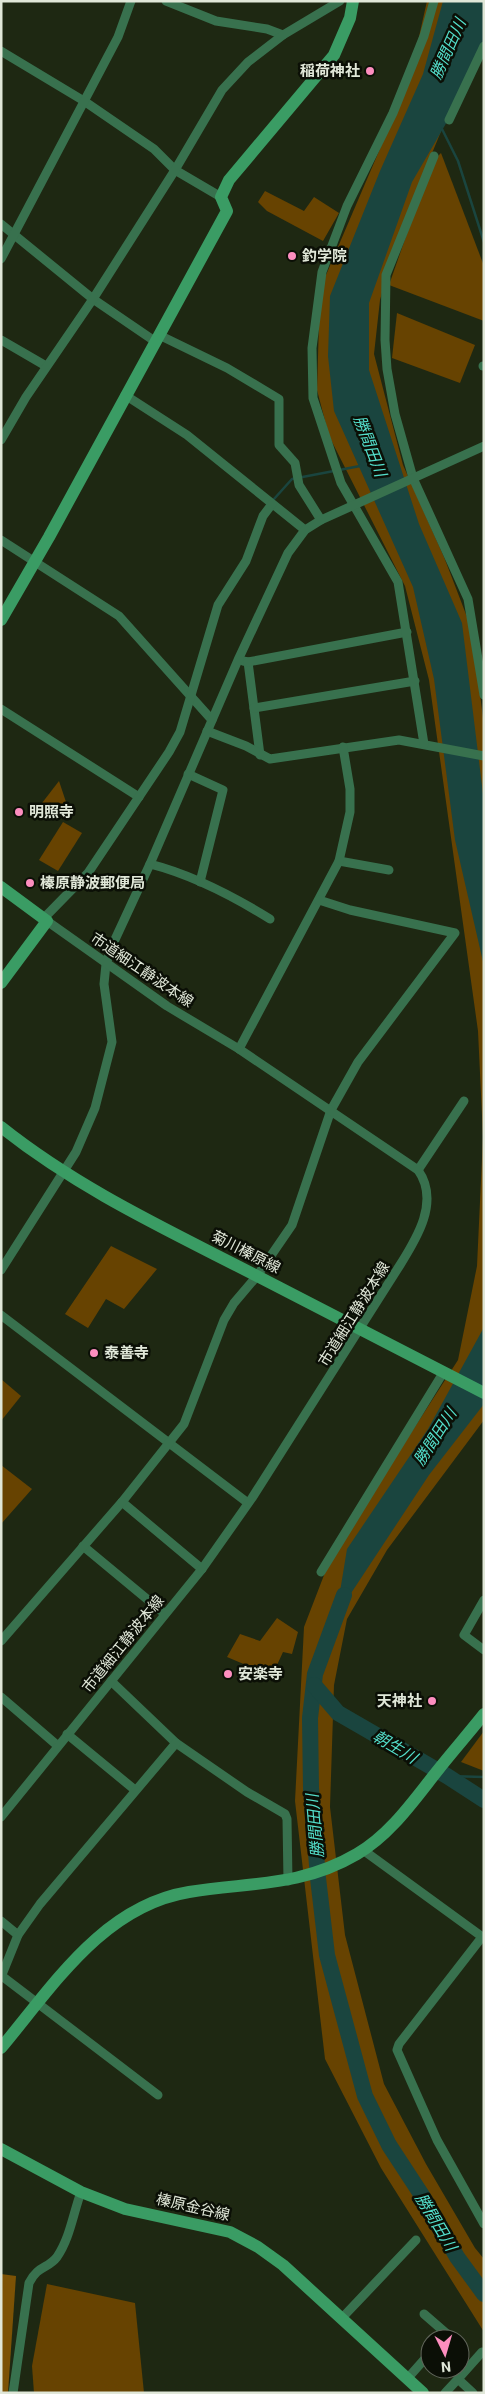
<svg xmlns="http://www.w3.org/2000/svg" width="485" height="2394" font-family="Roboto,'Noto Sans JP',sans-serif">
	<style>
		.green { fill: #674301 }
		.forest { fill: #7c5205 }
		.water { fill: #1a453f }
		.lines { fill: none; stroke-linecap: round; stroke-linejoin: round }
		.stream { stroke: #1a453f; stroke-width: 2.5 }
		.river { stroke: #1a453f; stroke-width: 16 }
		.street { stroke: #38714e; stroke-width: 9 }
		.secondary { stroke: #3a9c64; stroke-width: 12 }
		.poi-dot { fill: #fd8ebf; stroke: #0b0f06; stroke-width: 2 }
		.labels { text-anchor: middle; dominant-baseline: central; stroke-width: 5; stroke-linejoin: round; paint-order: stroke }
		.poi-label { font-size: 15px; font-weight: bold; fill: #e0e7d8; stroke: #0b0f06; text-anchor: start }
		.street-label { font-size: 15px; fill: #e0e7d8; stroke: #0b0f06 }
		.water-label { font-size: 16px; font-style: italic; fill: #53ddca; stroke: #0b0f06 }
	</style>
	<rect width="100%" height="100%" fill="#1e2812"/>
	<g class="green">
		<polygon points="427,1 484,1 454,100 397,238 380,300 374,354 403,465 444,557 472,630 484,726 484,1420 387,1550 347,1619 334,1685 330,1807 345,1935 384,2084 426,2164 475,2248 484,2259 484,2332 381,2168 325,2059 295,1801 304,1627 331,1557 458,1360 477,1266 483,1137 478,1031 429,680 405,586 329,436 317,390 320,289 409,81"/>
		<polygon points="441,153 484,266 484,321 389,285 432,162"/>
		<polygon points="265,191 304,211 314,197 339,213 323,241 267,211 258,202"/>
		<polygon points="397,313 475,345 460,383 392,358"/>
		<polygon points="59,781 67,805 63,815 42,803"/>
		<polygon points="63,822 82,833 58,871 39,860"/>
		<polygon points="111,1246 157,1269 124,1309 106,1299 88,1328 65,1314"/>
		<polygon points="1,1379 21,1396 1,1421"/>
		<polygon points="1,1465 32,1489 1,1524"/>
		<polygon points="277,1618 298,1632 292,1654 283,1652 272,1676 227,1657 240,1634 260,1641"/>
		<polygon points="484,1731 484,1771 461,1762"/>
		<polygon points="47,2284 135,2303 144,2393 34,2393 32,2366"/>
	</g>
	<polygon class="forest" points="1,2274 16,2276 8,2393 1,2393"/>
	<g class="water">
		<polygon points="443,1 484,1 484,45 455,108 412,182 369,303 369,370 419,524 462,623 484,802 484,966 455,840 434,679 413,587 334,411 328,356 330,296 380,171 423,74"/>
		<polygon points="484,1318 484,1404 429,1475 336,1616 347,1549 428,1429 483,1329"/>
	</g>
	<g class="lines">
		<g class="stream">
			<polyline points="442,129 458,161 484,242"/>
			<polyline points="274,499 292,479 360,466"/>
			<polyline points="447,1776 484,1777"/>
		</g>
		<g class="river">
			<polyline points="344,1595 315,1674 310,1718 311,1788 318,1878 327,1955 365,2096 389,2145 423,2197 457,2257 484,2294"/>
			<polyline points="314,1685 338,1713 447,1776 484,1800"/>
		</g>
		<g class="street">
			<polyline points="166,1 216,21 267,29 283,35"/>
			<polyline points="1,51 84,101 154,149 175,170 221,197"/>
			<polyline points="449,120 484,46"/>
			<polyline points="434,156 386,275 385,340 387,369 395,414 413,478 468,599 484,695"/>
			<polyline points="1,224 93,299 156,342"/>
			<polyline points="1,259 118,37 131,1"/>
			<polyline points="159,335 227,368 279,399 279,445 295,463 299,485 321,520"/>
			<polyline points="1,340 46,366"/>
			<polyline points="483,366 484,366"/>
			<polyline points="125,395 187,435 305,530"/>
			<polyline points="1,440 26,397 93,299 175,170 222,90 248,62 283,35 340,1"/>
			<polyline points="1,540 119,616 212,720"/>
			<polyline points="243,661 248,662 260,755"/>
			<polyline points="248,662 407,632"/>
			<polyline points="254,708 415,681"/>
			<polyline points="1,709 139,797"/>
			<polyline points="207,731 246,746 270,759 399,740 484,756"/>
			<polyline points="424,744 398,582 341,483 313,398 312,348 322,272 347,206 393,113 424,36 434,1"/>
			<polyline points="188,774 223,790 200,882"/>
			<polyline points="339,861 389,870"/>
			<path d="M150 864C193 875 233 896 270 919"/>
			<polyline points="44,918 88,873 169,752 180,732 218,605 246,561 263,516 272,504"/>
			<polyline points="239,1049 339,861 350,812 350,789 343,747"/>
			<polyline points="418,1170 464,1101"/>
			<polyline points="1,1270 76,1152 95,1108 112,1042 104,984 106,964 112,946 150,864 238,660 288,553 305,530 321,520 484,446"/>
			<polyline points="1,1315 248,1503"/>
			<polyline points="122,1502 202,1569"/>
			<polyline points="83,1546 165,1614"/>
			<polyline points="321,1572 443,1373"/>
			<polyline points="484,1600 464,1635 484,1650"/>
			<polyline points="1,1641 122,1502 184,1424 224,1320 234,1303 257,1276 292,1225 331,1110 358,1062 455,933 350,910 319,900"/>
			<polyline points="111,1681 176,1743 247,1792 285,1814 287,1819 288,1881"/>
			<polyline points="1,1697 58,1746"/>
			<polyline points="67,1734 135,1790"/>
			<path d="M1 1817 202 1569 252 1498 400 1265C417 1238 440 1201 418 1170L239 1049 167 1006 47 921"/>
			<polyline points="363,1850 484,1938"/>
			<polyline points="1,1921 18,1935"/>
			<polyline points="482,1937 399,2044 397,2050 437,2140 484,2224"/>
			<polyline points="2,1976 158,2095"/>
			<polyline points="1,1977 18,1935 40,1904 176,1743"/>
			<polyline points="424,2314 447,2334 443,2339"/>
			<polyline points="341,2319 416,2240"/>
			<polyline points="407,2379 430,2353"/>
			<polyline points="458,2379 482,2352"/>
			<path d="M13 2393 29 2283C38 2265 48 2269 57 2257 70 2238 73 2214 81 2192"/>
			<polyline points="445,2393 458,2379 473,2393"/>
		</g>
		<g class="secondary">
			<polyline points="1,620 49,537 227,211 221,197 229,180 334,55 350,18 353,1"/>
			<polyline points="1,887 47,921 1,983"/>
			<path d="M1 1127C80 1190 170 1231 259 1277 334 1315 409 1355 484 1393"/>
			<path d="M1 2048C53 1986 103 1906 189 1892 250 1882 301 1887 357 1854 391 1834 414 1800 438 1770 453 1751 469 1733 484 1714"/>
			<polyline points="1,2149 81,2192 125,2209 230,2232 258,2247 283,2265 423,2393"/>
		</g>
	</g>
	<g class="poi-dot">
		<circle cx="370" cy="71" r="5"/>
		<circle cx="292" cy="256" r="5"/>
		<circle cx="19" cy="812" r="5"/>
		<circle cx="30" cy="883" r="5"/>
		<circle cx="94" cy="1353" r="5"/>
		<circle cx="228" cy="1674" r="5"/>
		<circle cx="432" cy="1701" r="5"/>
	</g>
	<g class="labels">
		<g class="poi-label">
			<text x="360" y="71" text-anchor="end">稲荷神社</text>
			<text x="302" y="256">釣学院</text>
			<text x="29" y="812">明照寺</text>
			<text x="40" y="883">榛原静波郵便局</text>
			<text x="104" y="1353">泰善寺</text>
			<text x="238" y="1674">安楽寺</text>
			<text x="422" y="1701" text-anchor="end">天神社</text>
		</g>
		<g class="street-label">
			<text transform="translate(142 970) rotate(34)">市道細江静波本線</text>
			<text transform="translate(246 1252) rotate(27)">菊川榛原線</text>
			<text transform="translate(354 1314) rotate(-58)">市道細江静波本線</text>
			<text transform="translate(123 1644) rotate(-51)">市道細江静波本線</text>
			<text transform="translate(193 2207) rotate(13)">榛原金谷線</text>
		</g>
		<g class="water-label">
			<text transform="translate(448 49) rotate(-66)">勝間田川</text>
			<text transform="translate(370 446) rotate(69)">勝間田川</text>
			<text transform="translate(435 1437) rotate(-57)">勝間田川</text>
			<text transform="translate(395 1747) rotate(31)">朝生川</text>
			<text transform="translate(315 1826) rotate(-95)">勝間田川</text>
			<text transform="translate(436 2222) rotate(59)">勝間田川</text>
		</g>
	</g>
	<rect width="485" height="2394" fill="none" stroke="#e0e7d8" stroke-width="5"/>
	<g transform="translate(445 2354) rotate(175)"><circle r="24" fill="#0b0f06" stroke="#60655a"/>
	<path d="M0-4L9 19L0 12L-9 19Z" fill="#fd8ebf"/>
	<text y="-8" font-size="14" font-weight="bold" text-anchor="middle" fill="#e0e7d8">N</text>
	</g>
</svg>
